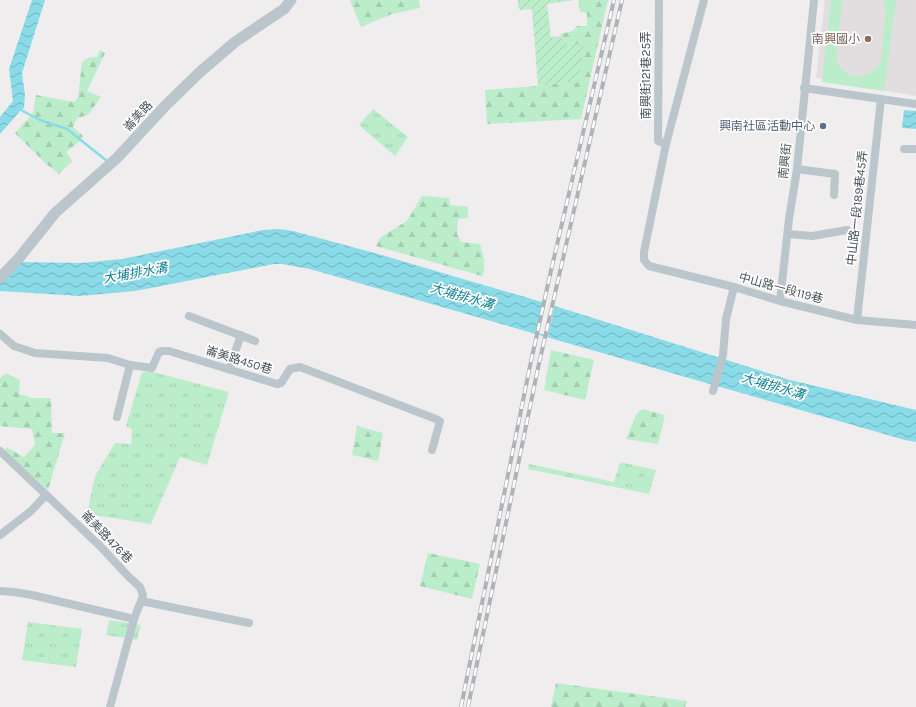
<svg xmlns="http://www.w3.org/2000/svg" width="916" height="707" font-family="Karla,'Noto Sans TC',sans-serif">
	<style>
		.education { fill: #e0dede }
		.grass { fill: url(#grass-tufts) }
		.forest { fill: url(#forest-firs) }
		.garden { fill: url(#garden-furrows) }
		.pitch { fill: #bcedcb }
		.water { fill: url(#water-waves) }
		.pier { fill: #efeded }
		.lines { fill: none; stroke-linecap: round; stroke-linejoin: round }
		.stream { stroke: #8adbe8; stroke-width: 2.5 }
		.minor { stroke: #bbc5cc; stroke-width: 8 }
		.tertiary { stroke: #bbc5cc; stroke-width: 11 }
		.rail-casing { stroke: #afb3b7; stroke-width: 4 }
		.rail { stroke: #fff; stroke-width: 2.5; stroke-dasharray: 8; stroke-linecap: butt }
		.education-dot { fill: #8d6e63; stroke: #fff; stroke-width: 1.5 }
		.service-dot { fill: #5c6f8a; stroke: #fff; stroke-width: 1.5 }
		.labels { text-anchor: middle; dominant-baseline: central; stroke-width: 3.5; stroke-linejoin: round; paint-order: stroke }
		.education-label { font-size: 12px; fill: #785e54; stroke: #fff; text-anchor: end }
		.street-label { font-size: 12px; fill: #465159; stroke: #fff }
		.service-label { font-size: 12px; fill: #4e5e75; stroke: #fff; text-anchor: end }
		.water-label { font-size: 13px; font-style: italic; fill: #118193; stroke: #fff }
	</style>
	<defs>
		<pattern id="grass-tufts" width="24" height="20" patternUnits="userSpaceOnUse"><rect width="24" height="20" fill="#bcedcb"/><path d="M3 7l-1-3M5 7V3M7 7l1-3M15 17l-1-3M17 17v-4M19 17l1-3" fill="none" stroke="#a3cdb1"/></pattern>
		<pattern id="forest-firs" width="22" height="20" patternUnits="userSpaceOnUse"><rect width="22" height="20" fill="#bcedcb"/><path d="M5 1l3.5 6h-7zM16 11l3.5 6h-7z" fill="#a3cdb1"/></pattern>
		<pattern id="garden-furrows" width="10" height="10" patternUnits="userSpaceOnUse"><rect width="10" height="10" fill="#bcedcb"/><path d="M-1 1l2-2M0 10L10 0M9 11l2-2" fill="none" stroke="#a3cdb1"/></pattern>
		<pattern id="water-waves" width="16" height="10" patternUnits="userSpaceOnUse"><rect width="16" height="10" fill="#8adbe8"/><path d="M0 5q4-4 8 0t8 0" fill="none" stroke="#73b4bf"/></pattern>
	</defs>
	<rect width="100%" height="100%" fill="#efeded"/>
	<polygon class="education" points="825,0 916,0 916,96 816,78"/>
	<g class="grass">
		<polygon points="373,109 408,137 395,156 359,125"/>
		<polygon points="142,372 153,372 229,392 207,465 180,457 151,524 87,514 95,476 115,443 131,444 132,429 126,426"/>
		<polygon points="620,462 656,470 649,494 528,469 529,464 614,482"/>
		<polygon points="109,620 141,625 137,640 106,635"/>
		<polygon points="28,622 82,629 76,667 22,660"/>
	</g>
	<g class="forest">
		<polygon points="350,0 419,0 420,8 392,14 361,27"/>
		<polygon points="578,0 608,0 581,119 487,124 485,90 538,86 568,82 577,44 563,43 560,34 573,31 577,26 587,26 587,13 580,12"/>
		<polygon points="100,50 105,53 87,91 101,97 88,115 77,118 73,127 83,136 79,142 66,152 72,161 59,174 45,163 15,133 33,113 36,95 74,102 78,98 82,62 88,58 97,57"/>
		<path d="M422 196 449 198 450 205 468 207V218L458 219 457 234 461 242 480 244C483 254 487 267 482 276L376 246 381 237 407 221Z"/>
		<polygon points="551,350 594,360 585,400 544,390"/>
		<polygon points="6,373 20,380 19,394 32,398 51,398 52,433 65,433 48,490 5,452 6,447 24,457 35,445 32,429 0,426 0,378"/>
		<polygon points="642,409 665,415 658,444 626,439 636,415"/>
		<polygon points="357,426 383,433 378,461 352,455"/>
		<polygon points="428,553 480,564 472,599 420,586"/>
		<polygon points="556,683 687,701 685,707 551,707"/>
	</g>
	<polygon class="garden" points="518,0 574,0 547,4 551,37 561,36 563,43 577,44 584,48 578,83 568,82 538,86 532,9 520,10 518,7"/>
	<path class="pitch" d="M831 0H844L842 4 836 56C841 80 871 84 881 61L886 8 883 0H896L884 91 822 82Z"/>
	<g class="water">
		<polygon points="32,0 45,0 22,73 25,95 24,108 21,110 0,134 0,117 13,101 9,69"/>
		<polygon points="904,110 916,111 916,129 902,128"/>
		<polygon points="279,229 293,231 378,254 542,302 790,380 916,410 916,442 905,440 310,269 282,264 274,264 135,291 80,296 0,291 0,280 19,262 82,263 122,259 263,230"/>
	</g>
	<polygon class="pier" points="544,301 555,304 548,335 536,333"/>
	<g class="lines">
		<polyline class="stream" points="19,109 40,120 67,129 107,161"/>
		<g class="minor">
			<polyline points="659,0 658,141 666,144"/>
			<polyline points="704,0 666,144 644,252 644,260 649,266 734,287 780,301 857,320 916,325"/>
			<polyline points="804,88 916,104"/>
			<polyline points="904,149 916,149"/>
			<polyline points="797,169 835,174 834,195"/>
			<polyline points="788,234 812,236 847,230"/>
			<polyline points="780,301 789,219 797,169 814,0"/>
			<polyline points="189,316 255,341"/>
			<polyline points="857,320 881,99"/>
			<polyline points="0,334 14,346 35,353 108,358 130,365 152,368 159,352 163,351 169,351 277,384 281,383 290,369 300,367 436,419 440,421 432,450"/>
			<polyline points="229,369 241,335"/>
			<polyline points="713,391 723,355 726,319 734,287"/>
			<polyline points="117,417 130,365"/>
			<polyline points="0,451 101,547 128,576 140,587 143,595 141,601 134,619 110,707"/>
			<polyline points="0,535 31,511 46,495"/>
			<polyline points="0,591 14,592 32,595 134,619"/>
			<polyline points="141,601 249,623"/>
		</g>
		<polyline class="tertiary" points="0,278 19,258 55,213 117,158 166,105 200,72 235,42 284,9 291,0"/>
		<defs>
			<g id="rail">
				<polyline points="461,707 530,366 550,275 614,0"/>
				<polyline points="468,707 538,368 622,0"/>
			</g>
		</defs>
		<use href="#rail" class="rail-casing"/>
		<use href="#rail" class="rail"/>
	</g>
	<circle class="education-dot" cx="868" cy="39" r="4"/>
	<circle class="service-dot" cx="823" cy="126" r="4"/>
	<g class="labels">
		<g class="education-label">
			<text x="860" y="39">南興國小</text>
		</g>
		<g class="street-label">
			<text transform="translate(646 75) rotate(-90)">南興街121巷25弄</text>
			<text transform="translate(138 116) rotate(-47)">崙美路</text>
			<text transform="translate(785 161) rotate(-84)">南興街</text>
			<text transform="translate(857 208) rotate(-84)">中山路一段189巷45弄</text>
			<text transform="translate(781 288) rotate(15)">中山路一段119巷</text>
			<text transform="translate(239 360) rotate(17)">崙美路450巷</text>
			<text transform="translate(107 537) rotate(46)">崙美路476巷</text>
		</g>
		<g class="service-label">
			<text x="815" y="126">興南社區活動中心</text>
		</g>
		<g class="water-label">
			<text transform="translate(135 273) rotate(-10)">大埔排水溝</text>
			<text transform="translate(462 296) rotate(16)">大埔排水溝</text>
			<text transform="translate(773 386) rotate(16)">大埔排水溝</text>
		</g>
	</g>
</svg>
